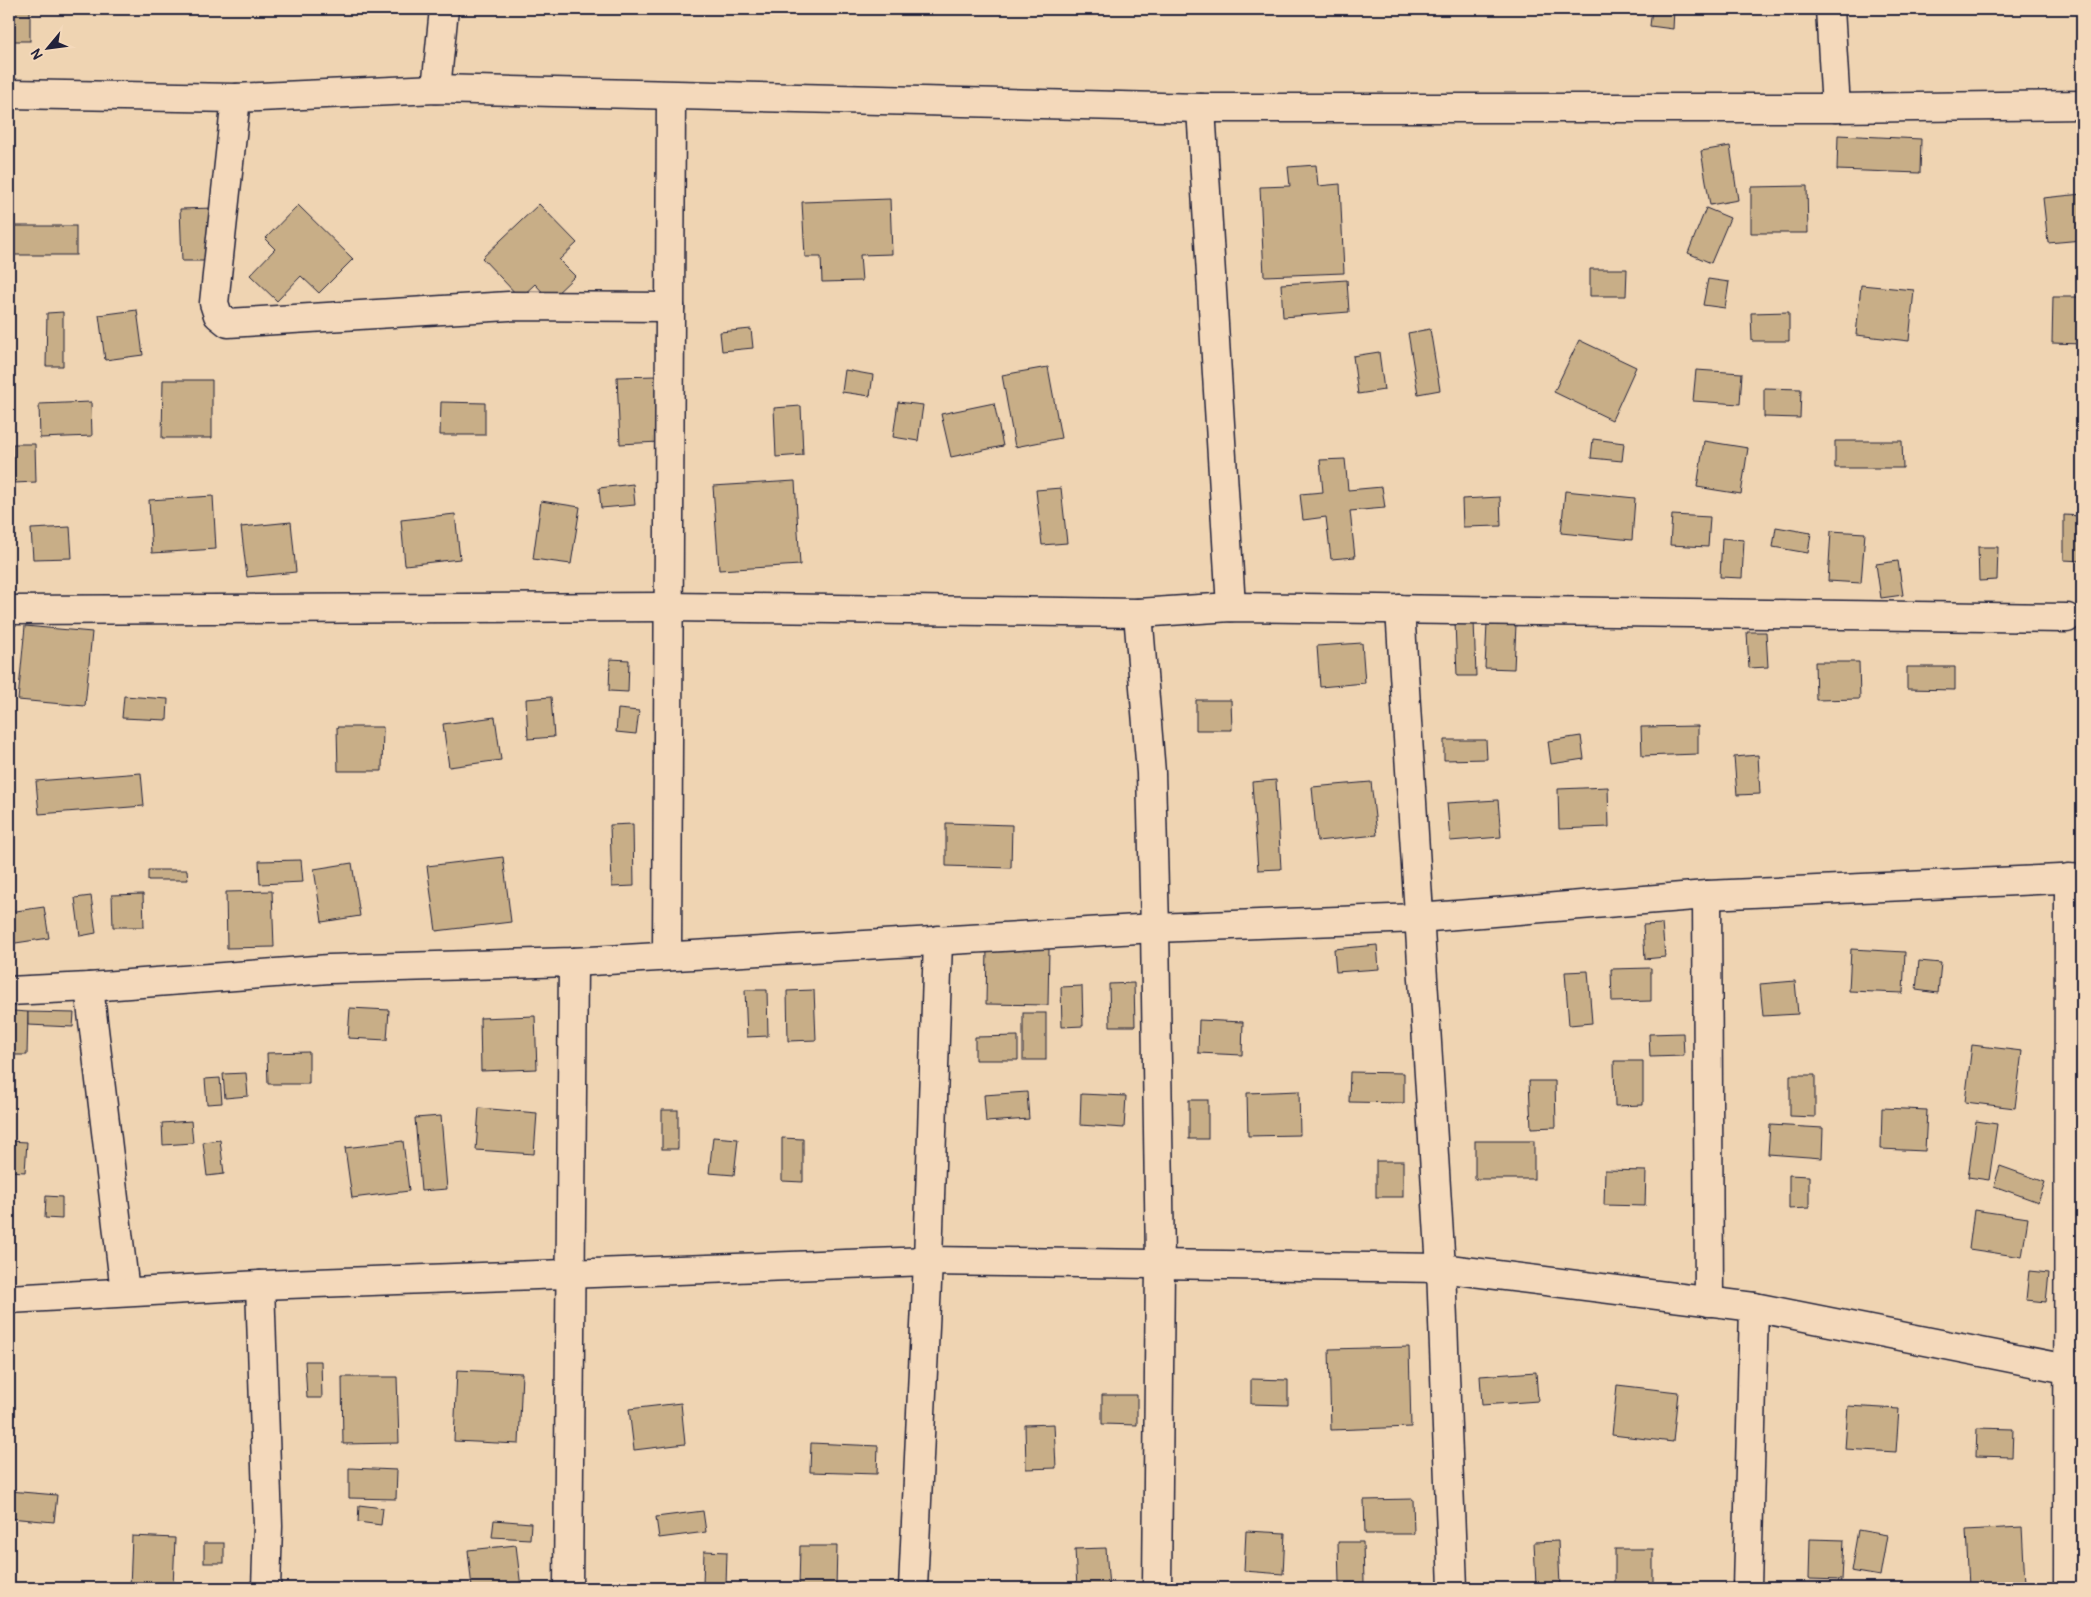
<svg xmlns="http://www.w3.org/2000/svg" width="2091" height="1597" font-family="Pangolin,sans-serif">
	<style>
		.building { fill: #c8ae87; stroke: #22223b }
		.lines { fill: none; stroke-linecap: round; stroke-linejoin: round }
		.minor-casing { stroke: #22223b; stroke-width: 31 }
		.minor { stroke: #f4d9bb; stroke-width: 28 }
	</style>
	<rect width="100%" height="100%" fill="#efd4b2"/>
	<filter id="ink" filterUnits="userSpaceOnUse"><feTurbulence type="fractalNoise" baseFrequency=".02" numOctaves="2"/><feDisplacementMap in="SourceGraphic" scale="10" xChannelSelector="R" yChannelSelector="G"/><feConvolveMatrix kernelMatrix="1 2 1 2 8 2 1 2 1" color-interpolation-filters="sRGB"/></filter>
	<g filter="url(#ink)">
		<g class="building">
			<rect x="9" y="9" width="21" height="32"/>
			<polygon points="1652,9 1674,9 1673,29 1650,26"/>
			<polygon points="1838,135 1921,139 1920,173 1837,170"/>
			<polygon points="1730,146 1738,200 1710,205 1701,151"/>
			<polygon points="1316,165 1318,186 1340,184 1344,273 1264,276 1260,187 1290,186 1288,167"/>
			<polygon points="1807,186 1808,233 1751,233 1751,187"/>
			<polygon points="2082,194 2082,240 2048,243 2043,198"/>
			<polygon points="890,199 892,254 860,255 862,281 822,282 821,257 805,257 802,202"/>
			<polygon points="539,204 577,243 559,260 575,276 550,300 535,284 520,298 482,258"/>
			<polygon points="298,205 353,259 319,293 301,276 277,301 250,275 275,249 265,239"/>
			<polygon points="214,208 216,261 182,261 180,209"/>
			<polygon points="1706,208 1730,218 1711,263 1688,253"/>
			<rect x="14" y="226" width="62" height="29"/>
			<polygon points="1590,269 1627,269 1626,296 1590,296"/>
			<polygon points="1708,279 1729,282 1725,308 1703,305"/>
			<polygon points="1347,280 1349,312 1283,317 1281,284"/>
			<polygon points="1861,285 1914,290 1909,341 1856,335"/>
			<polygon points="2053,297 2082,297 2082,344 2052,343"/>
			<polygon points="137,310 143,355 105,360 99,315"/>
			<polygon points="63,312 63,366 46,366 47,313"/>
			<polygon points="1789,312 1789,341 1752,341 1751,313"/>
			<polygon points="751,329 753,348 722,351 720,332"/>
			<polygon points="1430,329 1440,390 1418,394 1408,333"/>
			<polygon points="1579,340 1636,367 1612,420 1554,392"/>
			<polygon points="1379,352 1384,390 1358,394 1353,356"/>
			<polygon points="1048,367 1061,438 1015,447 1002,375"/>
			<polygon points="845,370 873,375 870,396 842,392"/>
			<polygon points="1696,370 1742,373 1740,404 1693,401"/>
			<polygon points="656,376 659,442 620,444 617,377"/>
			<polygon points="163,380 212,380 212,438 162,438"/>
			<polygon points="1764,388 1801,389 1800,418 1764,417"/>
			<polygon points="91,402 92,436 40,438 39,404"/>
			<polygon points="441,402 485,403 485,435 440,435"/>
			<polygon points="898,402 923,405 918,441 893,437"/>
			<polygon points="994,403 1003,446 951,457 941,414"/>
			<polygon points="801,406 803,455 776,457 774,408"/>
			<polygon points="1593,439 1624,443 1622,461 1591,458"/>
			<polygon points="1704,441 1748,448 1741,494 1697,487"/>
			<polygon points="1835,441 1902,441 1903,468 1835,468"/>
			<polygon points="13,444 35,444 36,482 14,483"/>
			<polygon points="1345,459 1348,490 1382,487 1385,508 1350,511 1355,557 1331,559 1326,517 1303,520 1300,494 1323,492 1320,460"/>
			<polygon points="795,481 800,565 719,570 713,486"/>
			<polygon points="633,484 635,505 601,508 599,488"/>
			<polygon points="1061,488 1067,543 1042,545 1036,490"/>
			<polygon points="1565,491 1635,498 1632,540 1561,533"/>
			<polygon points="213,496 216,549 152,553 149,500"/>
			<polygon points="1500,497 1501,526 1463,527 1462,499"/>
			<polygon points="541,501 580,507 571,564 533,559"/>
			<polygon points="455,514 460,559 405,565 401,520"/>
			<polygon points="1672,515 1710,517 1708,547 1670,545"/>
			<polygon points="2064,515 2082,516 2082,561 2064,560"/>
			<polygon points="291,522 296,572 247,577 241,527"/>
			<polygon points="70,527 72,558 33,559 31,529"/>
			<polygon points="1776,527 1811,533 1808,553 1773,547"/>
			<polygon points="1831,531 1865,533 1861,583 1828,581"/>
			<polygon points="1722,538 1744,540 1742,578 1720,577"/>
			<polygon points="1978,547 1998,547 1997,580 1979,581"/>
			<polygon points="1898,561 1903,595 1881,598 1876,564"/>
			<polygon points="1455,621 1474,621 1476,676 1457,676"/>
			<polygon points="1487,623 1516,624 1514,669 1485,668"/>
			<polygon points="25,626 92,632 85,706 18,700"/>
			<polygon points="1747,632 1766,632 1768,667 1749,668"/>
			<polygon points="1362,643 1365,683 1320,687 1317,646"/>
			<polygon points="610,659 629,660 628,692 609,691"/>
			<polygon points="1815,662 1859,662 1860,699 1816,700"/>
			<polygon points="1907,667 1955,667 1955,690 1907,689"/>
			<polygon points="124,696 168,699 167,720 122,718"/>
			<polygon points="551,697 554,737 528,739 526,699"/>
			<polygon points="1196,700 1231,700 1232,730 1196,730"/>
			<polygon points="618,709 639,711 636,734 616,732"/>
			<polygon points="495,717 501,760 449,767 443,724"/>
			<polygon points="1698,726 1698,754 1642,756 1641,727"/>
			<polygon points="337,727 383,727 382,771 338,771"/>
			<polygon points="1581,736 1584,759 1551,764 1548,741"/>
			<polygon points="1444,740 1486,740 1487,759 1444,760"/>
			<polygon points="1758,755 1760,794 1737,795 1734,757"/>
			<polygon points="141,773 144,806 39,814 36,781"/>
			<polygon points="1276,780 1281,869 1258,870 1252,782"/>
			<polygon points="1371,782 1377,835 1317,841 1312,787"/>
			<polygon points="1608,787 1609,827 1559,829 1558,789"/>
			<polygon points="1498,800 1501,837 1450,841 1447,803"/>
			<polygon points="946,823 1012,825 1011,868 946,866"/>
			<polygon points="633,824 634,886 612,887 610,825"/>
			<polygon points="503,857 511,922 436,931 427,866"/>
			<polygon points="301,860 303,882 260,884 259,861"/>
			<polygon points="352,863 360,916 322,922 314,869"/>
			<polygon points="148,870 187,870 188,880 148,880"/>
			<polygon points="272,891 274,947 227,948 226,892"/>
			<polygon points="143,894 144,927 113,927 112,895"/>
			<polygon points="91,896 96,933 80,936 75,898"/>
			<polygon points="44,907 49,938 9,944 9,912"/>
			<polygon points="1662,924 1665,957 1645,959 1643,925"/>
			<polygon points="1377,945 1379,969 1336,972 1334,949"/>
			<polygon points="987,947 1049,948 1048,1005 986,1004"/>
			<polygon points="1851,949 1905,952 1903,993 1849,991"/>
			<polygon points="1919,961 1941,963 1938,993 1916,990"/>
			<polygon points="1651,968 1651,1001 1612,1002 1611,969"/>
			<polygon points="1588,971 1592,1023 1569,1025 1565,972"/>
			<polygon points="1795,981 1798,1014 1763,1016 1760,984"/>
			<polygon points="1134,983 1135,1026 1110,1026 1109,984"/>
			<polygon points="1082,986 1083,1026 1062,1027 1061,987"/>
			<polygon points="745,990 767,990 768,1036 747,1037"/>
			<polygon points="814,990 816,1040 788,1041 787,991"/>
			<polygon points="350,1008 389,1010 387,1040 348,1038"/>
			<polygon points="13,1011 28,1012 27,1055 12,1055"/>
			<polygon points="28,1012 74,1013 73,1027 28,1025"/>
			<rect x="1023" y="1013" width="23" height="47"/>
			<polygon points="535,1016 537,1069 481,1071 480,1018"/>
			<polygon points="1199,1020 1243,1022 1242,1055 1198,1053"/>
			<polygon points="1683,1033 1684,1056 1650,1057 1649,1034"/>
			<polygon points="1018,1036 1018,1060 975,1060 975,1037"/>
			<polygon points="1972,1045 2022,1051 2015,1108 1965,1102"/>
			<polygon points="309,1052 309,1084 268,1084 267,1053"/>
			<polygon points="1614,1061 1643,1061 1643,1105 1615,1106"/>
			<polygon points="1350,1072 1404,1073 1404,1103 1349,1102"/>
			<polygon points="246,1073 248,1096 225,1098 223,1074"/>
			<polygon points="1790,1075 1815,1075 1815,1117 1790,1116"/>
			<polygon points="220,1078 222,1103 207,1104 205,1079"/>
			<polygon points="1529,1081 1555,1081 1556,1127 1531,1128"/>
			<polygon points="1299,1091 1300,1135 1248,1136 1247,1093"/>
			<polygon points="1027,1092 1029,1119 986,1122 984,1095"/>
			<polygon points="1081,1094 1126,1096 1124,1128 1080,1125"/>
			<rect x="1189" y="1100" width="19" height="39"/>
			<polygon points="479,1108 537,1113 534,1154 476,1150"/>
			<polygon points="1882,1108 1927,1110 1925,1151 1881,1149"/>
			<rect x="662" y="1110" width="16" height="39"/>
			<polygon points="441,1116 447,1189 421,1191 415,1118"/>
			<polygon points="191,1121 193,1143 163,1145 162,1123"/>
			<polygon points="1976,1121 1997,1124 1989,1180 1968,1177"/>
			<polygon points="1770,1125 1823,1128 1822,1158 1768,1154"/>
			<polygon points="713,1137 738,1139 734,1175 709,1173"/>
			<polygon points="782,1138 803,1139 803,1182 782,1181"/>
			<polygon points="220,1140 224,1174 207,1176 203,1142"/>
			<polygon points="9,1141 27,1142 25,1172 9,1171"/>
			<polygon points="403,1141 409,1191 352,1198 345,1148"/>
			<rect x="1475" y="1141" width="59" height="38"/>
			<rect x="1376" y="1161" width="27" height="36"/>
			<polygon points="2000,1166 2045,1182 2038,1202 1994,1186"/>
			<polygon points="1605,1170 1646,1171 1645,1206 1604,1205"/>
			<polygon points="1789,1175 1809,1176 1809,1208 1789,1209"/>
			<polygon points="46,1196 62,1197 62,1219 45,1218"/>
			<polygon points="1974,1210 2028,1218 2022,1257 1969,1249"/>
			<polygon points="2029,1271 2049,1273 2046,1302 2026,1300"/>
			<polygon points="1409,1347 1411,1427 1331,1430 1329,1349"/>
			<polygon points="305,1361 321,1361 322,1398 307,1398"/>
			<polygon points="457,1370 522,1373 519,1444 454,1441"/>
			<polygon points="1536,1372 1538,1401 1482,1405 1480,1376"/>
			<polygon points="342,1377 397,1377 399,1443 343,1444"/>
			<polygon points="1251,1379 1288,1380 1288,1405 1251,1404"/>
			<polygon points="1617,1385 1678,1392 1673,1442 1612,1435"/>
			<polygon points="1102,1395 1137,1395 1137,1425 1102,1424"/>
			<polygon points="681,1403 685,1444 634,1450 629,1409"/>
			<polygon points="1848,1406 1899,1409 1896,1452 1845,1449"/>
			<polygon points="1054,1424 1056,1468 1026,1469 1025,1425"/>
			<polygon points="1977,1428 2013,1429 2012,1457 1976,1456"/>
			<polygon points="811,1443 878,1446 877,1474 810,1472"/>
			<polygon points="349,1468 397,1470 396,1499 349,1498"/>
			<polygon points="9,1491 57,1495 54,1522 9,1518"/>
			<polygon points="1413,1499 1414,1534 1365,1534 1364,1500"/>
			<polygon points="359,1505 383,1508 381,1525 358,1522"/>
			<polygon points="703,1511 706,1532 659,1538 656,1517"/>
			<polygon points="494,1520 531,1523 530,1539 492,1537"/>
			<polygon points="2022,1527 2025,1584 1969,1587 1966,1530"/>
			<polygon points="1858,1530 1887,1535 1880,1576 1851,1571"/>
			<polygon points="1246,1531 1285,1533 1283,1574 1244,1571"/>
			<polygon points="132,1536 175,1538 173,1588 130,1588"/>
			<polygon points="1810,1539 1844,1540 1842,1580 1809,1579"/>
			<polygon points="1558,1541 1560,1586 1536,1586 1534,1542"/>
			<polygon points="1338,1542 1363,1542 1364,1583 1339,1583"/>
			<rect x="204" y="1543" width="20" height="20"/>
			<polygon points="516,1545 521,1588 472,1588 468,1550"/>
			<polygon points="800,1546 837,1546 836,1588 799,1588"/>
			<polygon points="1106,1548 1109,1588 1077,1588 1075,1549"/>
			<rect x="1615" y="1549" width="38" height="39"/>
			<polygon points="704,1551 727,1552 726,1586 703,1585"/>
			<rect x="1274" y="1584" width="21" height="4"/>
		</g>
		<g class="lines">
			<defs>
				<g id="minor">
					<polyline points="1830,9 1836,108"/>
					<polyline points="436,89 444,9"/>
					<polyline points="9,94 236,98 436,89 1201,108 1836,108 2082,105"/>
					<polyline points="236,98 214,303 218,315 228,323 509,306 670,307"/>
					<polyline points="1201,108 1231,607"/>
					<polyline points="1400,609 1441,1268 1453,1588"/>
					<polyline points="9,610 668,607 1138,613 1231,607 2067,618"/>
					<polyline points="1138,613 1151,773 1155,928 1160,1263 1157,1588"/>
					<polyline points="1707,895 1709,1302"/>
					<polyline points="667,956 671,96"/>
					<polyline points="89,987 125,1292"/>
					<polyline points="9,991 89,987 329,969 573,962 1155,928 1418,918 1707,895 2082,878"/>
					<polyline points="260,1285 268,1526 266,1588"/>
					<polyline points="9,1299 260,1285 928,1261 1441,1268 1754,1307 2082,1372"/>
					<polyline points="568,1588 573,962"/>
					<polyline points="913,1588 928,1261 938,940"/>
					<polyline points="1747,1588 1754,1307"/>
					<polyline points="2068,1588 2069,878"/>
				</g>
			</defs>
			<use href="#minor" class="minor-casing"/>
			<use href="#minor" class="minor"/>
		</g>
	</g>
	<rect width="2091" height="1597" fill="none" stroke="#f4d9bb" stroke-width="30"/>
	<rect x="15" y="15" width="2061" height="1567" fill="none" stroke="#22223b" stroke-width="2" filter="url(#ink)"/>
	<g transform="translate(48 48) rotate(241)" stroke="#f4d9bb" stroke-width="4" paint-order="stroke">
	<path d="M0-4L9 19L0 12L-9 19Z" fill="#22223b"/>
	<text y="-8" font-size="14" font-weight="bold" text-anchor="middle" fill="#22223b">N</text>
	</g>
</svg>
